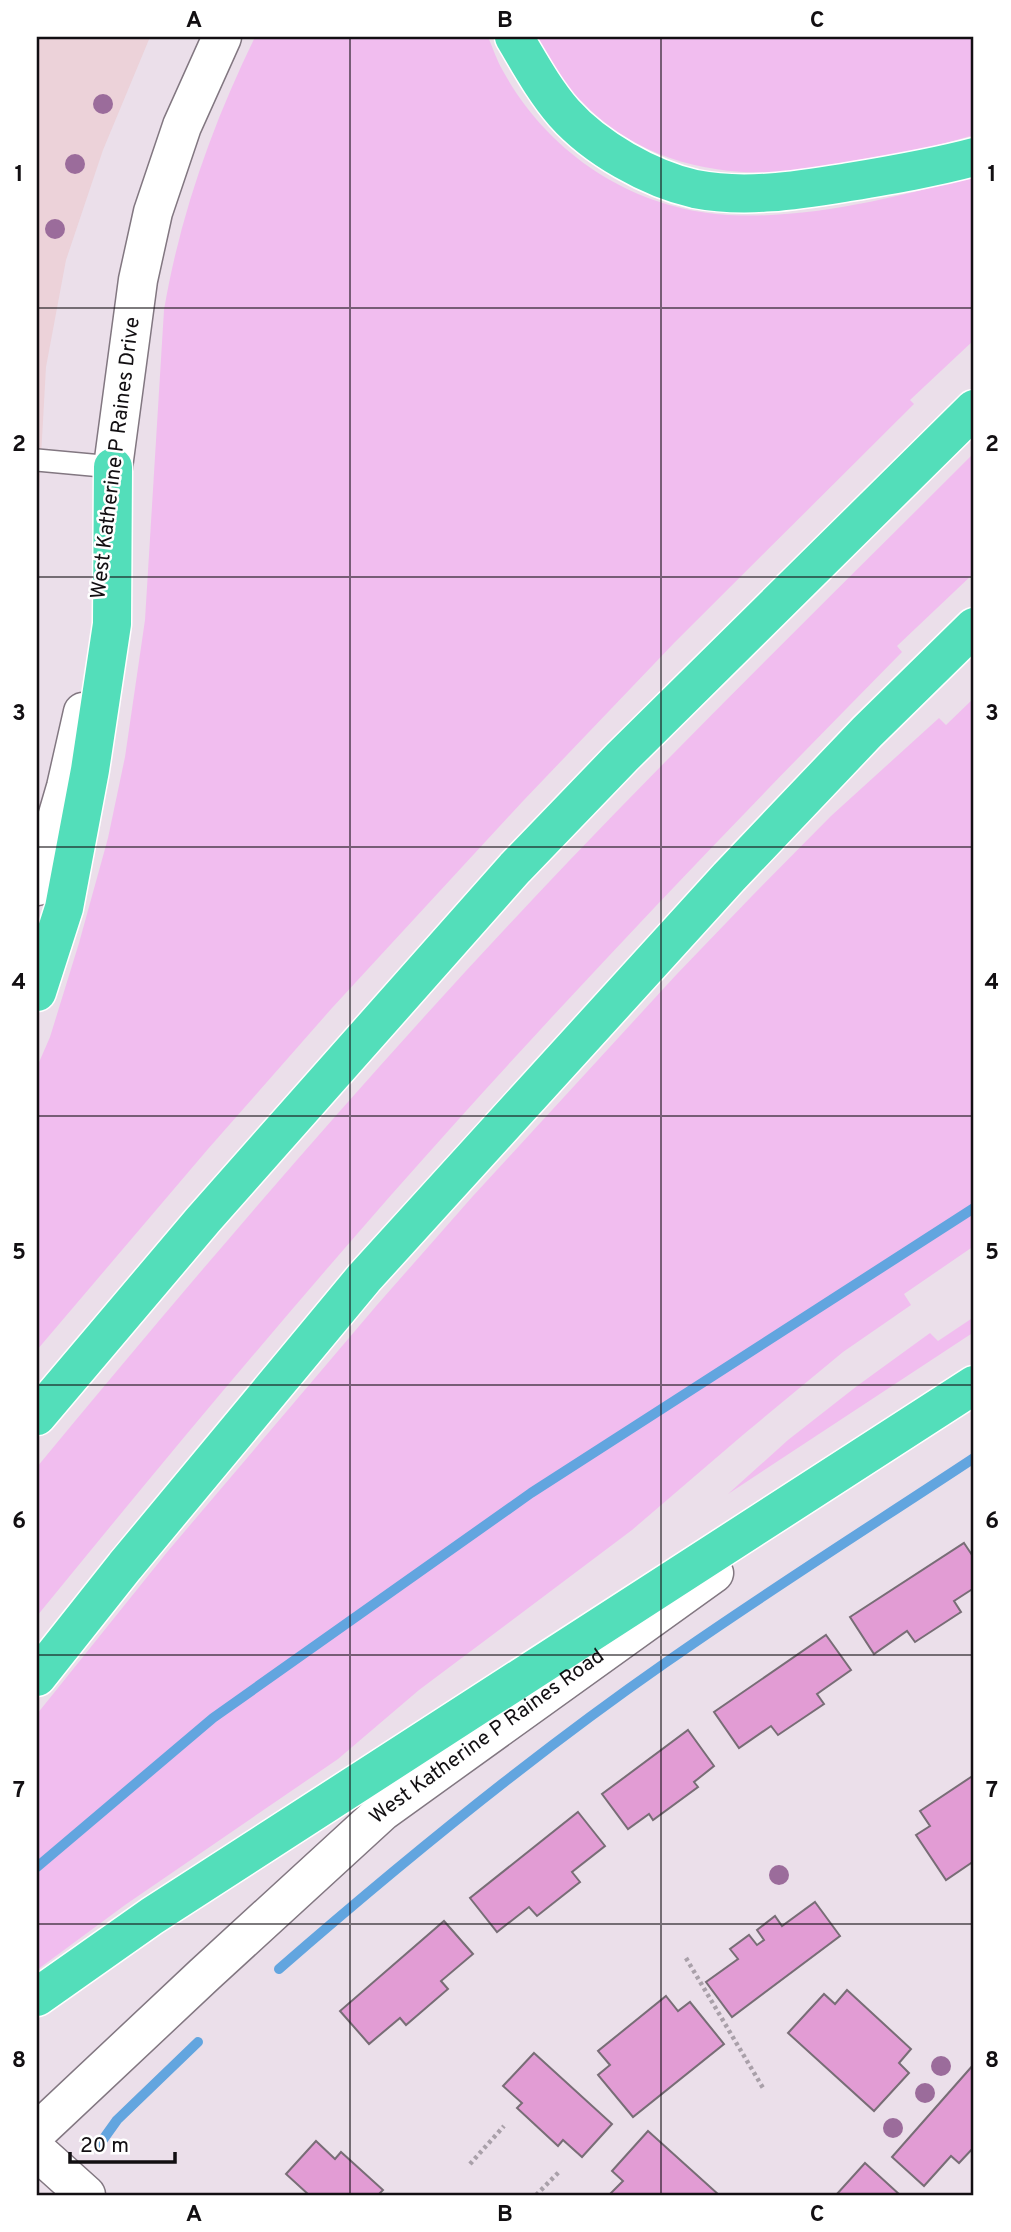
<svg xmlns="http://www.w3.org/2000/svg" width="1011" height="2232" font-family="Overpass,sans-serif">
	<style>
		.commercial { fill: #ecd2d9 }
		.green { fill: #f1bdef }
		.lines { fill: none; stroke-linecap: round; stroke-linejoin: round }
		.stream { stroke: #62a5df; stroke-width: 10 }
		.building { fill: #e29cd4; stroke: #786d76; stroke-width: 2 }
		.lane-casing { stroke: #827781; stroke-width: 24 }
		.street-casing { stroke: #827781; stroke-width: 41 }
		.secondary-casing { stroke: #827781; stroke-width: 41 }
		.highway-casing { stroke: #fff; stroke-width: 41 }
		.path { stroke: #a9a0a9; stroke-width: 4.5; stroke-dasharray: 3.5 3.5; stroke-linecap: butt }
		.lane { stroke: #fff; stroke-width: 21 }
		.street { stroke: #fff; stroke-width: 38 }
		.secondary { stroke: #fff; stroke-width: 38 }
		.highway { stroke: #53deba; stroke-width: 38 }
		.tree { fill: #9b6c9b }
		.grid { fill: none; stroke: #120f12; stroke-width: 2; stroke-opacity: 0.55 }
		.labels { text-anchor: middle; dominant-baseline: central; stroke-width: 5; stroke-linejoin: round; paint-order: stroke }
		.street-label { font-size: 21px; fill: #120f12; stroke: #fff }
		.neatline { fill: none; stroke: #120f12; stroke-width: 2.5 }
		.grid-label { font-size: 23px; text-anchor: middle; font-weight: bold; fill: #120f12 }
	</style>
	<rect width="100%" height="100%" fill="#ebdfea"/>
	<polygon class="commercial" points="37,37 150,37 103,150 66,260 46,367 37,529"/>
	<g class="green">
		<path d="M255 37H488C493 48 497 61 503 71 546 150 626 205 716 214 798 222 896 198 974 176V340L910 400 914 404 675 642 523 801 332 1008 208 1149 37 1350V1067L50 1037 79 943 108 838 125 757 145 620 164 310C180 215 213 123 255 37Z"/>
		<path d="M536 37H974V135C848 171 691 209 586 106 565 86 548 63 536 37Z"/>
		<path d="M974 453V573L897 646 902 652C751 805 602 960 458 1120 313 1281 174 1448 37 1616V1467C208 1260 383 1056 568 862 701 723 838 589 974 453Z"/>
		<polygon points="974,698 974,1246 904,1294 911,1305 843,1352 744,1434 632,1530 419,1690 338,1759 125,1905 37,1970 37,1714 168,1551 377,1305 473,1196 676,975 752,896 831,816 939,718 946,725"/>
		<polygon points="974,1317 974,1332 728,1494 788,1440 857,1386 930,1333 938,1341"/>
	</g>
	<g class="lines">
		<g class="stream">
			<polyline points="37,1867 213,1718 531,1493 974,1208"/>
			<path d="M279 1969C403 1861 530 1757 665 1663 766 1592 871 1526 974 1458"/>
			<polyline points="97,2148 117,2120 198,2042"/>
		</g>
	</g>
	<g class="building">
		<polygon points="964,1543 974,1558 974,1588 954,1601 961,1612 915,1642 907,1631 874,1654 850,1617"/>
		<polygon points="826,1635 851,1670 817,1694 824,1704 778,1735 771,1726 739,1748 714,1712"/>
		<polygon points="688,1730 714,1766 694,1782 698,1787 653,1820 649,1814 628,1829 602,1794"/>
		<polygon points="974,1775 974,1861 946,1880 916,1835 930,1826 920,1811"/>
		<polygon points="578,1812 605,1846 572,1872 580,1882 537,1916 529,1907 497,1932 470,1898"/>
		<polygon points="815,1902 840,1936 732,2017 706,1982 738,1959 730,1949 749,1935 757,1945 764,1940 757,1930 775,1916 782,1926"/>
		<polygon points="444,1921 473,1954 441,1981 448,1989 406,2025 400,2018 369,2044 340,2011"/>
		<polygon points="847,1990 911,2049 899,2063 909,2073 874,2111 788,2033 824,1994 835,2004"/>
		<polygon points="666,1996 678,2011 690,2002 724,2044 633,2117 598,2075 610,2065 598,2051"/>
		<polygon points="534,2053 612,2124 582,2157 563,2140 558,2146 517,2108 522,2103 503,2086"/>
		<polygon points="974,2064 974,2147 959,2163 951,2156 924,2186 892,2157"/>
		<polygon points="648,2131 719,2195 611,2195 610,2194 623,2181 612,2171"/>
		<polygon points="316,2141 335,2159 341,2152 383,2190 378,2195 309,2195 286,2174"/>
		<polygon points="865,2163 900,2195 836,2195"/>
	</g>
	<g class="lines">
		<defs>
			<polyline id="lane" points="37,460 113,467"/>
			<g id="street">
				<polyline points="37,886 66,787 83,712"/>
				<path id="s1" d="M37 2132 204 1975 383 1811 714 1573"/>
				<polyline points="37,2151 86,2195"/>
			</g>
			<polyline id="secondary" points="113,467 138,280 153,212 182,126 222,37"/>
			<g id="highway">
				<path d="M514 37C529 62 544 90 564 113 595 148 650 179 695 189 746 199 799 190 849 182 891 175 933 168 974 157"/>
				<polyline points="37,992 64,908 90,770 112,624 113,467"/>
				<polyline points="37,1416 203,1220 515,868 622,757 974,409"/>
				<polyline points="37,1677 125,1566 364,1278 729,877 867,732 974,627"/>
				<polyline points="37,1997 152,1916 974,1385"/>
			</g>
		</defs>
		<use href="#lane" class="lane-casing"/>
		<use href="#street" class="street-casing"/>
		<use href="#secondary" class="secondary-casing"/>
		<use href="#highway" class="highway-casing"/>
		<g class="path">
			<polyline points="686,1958 763,2088"/>
			<polyline points="470,2164 504,2126"/>
			<polyline points="536,2195 559,2172"/>
		</g>
		<use href="#lane" class="lane"/>
		<use href="#street" class="street"/>
		<use href="#secondary" class="secondary"/>
		<use href="#highway" class="highway"/>
	</g>
	<g class="tree">
		<circle cx="103" cy="104" r="10"/>
		<circle cx="75" cy="164" r="10"/>
		<circle cx="55" cy="229" r="10"/>
		<circle cx="779" cy="1875" r="10"/>
		<circle cx="941" cy="2066" r="10"/>
		<circle cx="925" cy="2093" r="10"/>
		<circle cx="893" cy="2128" r="10"/>
	</g>
	<path class="grid" d="M350 37V2195M661 37V2195M37 308H974M37 577H974M37 847H974M37 1116H974M37 1385H974M37 1655H974M37 1924H974"/>
	<g class="labels">
		<g class="street-label">
			<text transform="translate(116 458) rotate(-83)">West Katherine P Raines Drive</text>
			<text stroke="none"><textPath href="#s1" startOffset="600">West Katherine P Raines Road</textPath></text>
		</g>
	</g>
	<rect width="1011" height="2232" fill="none" stroke="#ffffff" stroke-width="77"/>
	<path d="M70 2152v10h105v-10" fill="none" stroke="#120f12" stroke-width="3.5"/>
	<text x="80" y="2152" font-size="21" fill="#120f12" stroke="#ffffff" stroke-width="5" paint-order="stroke">20 m</text>
	<rect x="38" y="38" width="934" height="2156" class="neatline"/>
	<g class="grid-label">
		<text x="194" y="27">A</text>
		<text x="505" y="27">B</text>
		<text x="817" y="27">C</text>
		<text x="19" y="181">1</text>
		<text x="992" y="181">1</text>
		<text x="19" y="451">2</text>
		<text x="992" y="451">2</text>
		<text x="19" y="720">3</text>
		<text x="992" y="720">3</text>
		<text x="19" y="989">4</text>
		<text x="992" y="989">4</text>
		<text x="19" y="1259">5</text>
		<text x="992" y="1259">5</text>
		<text x="19" y="1528">6</text>
		<text x="992" y="1528">6</text>
		<text x="19" y="1797">7</text>
		<text x="992" y="1797">7</text>
		<text x="19" y="2067">8</text>
		<text x="992" y="2067">8</text>
		<text x="194" y="2221">A</text>
		<text x="505" y="2221">B</text>
		<text x="817" y="2221">C</text>
	</g>
</svg>
